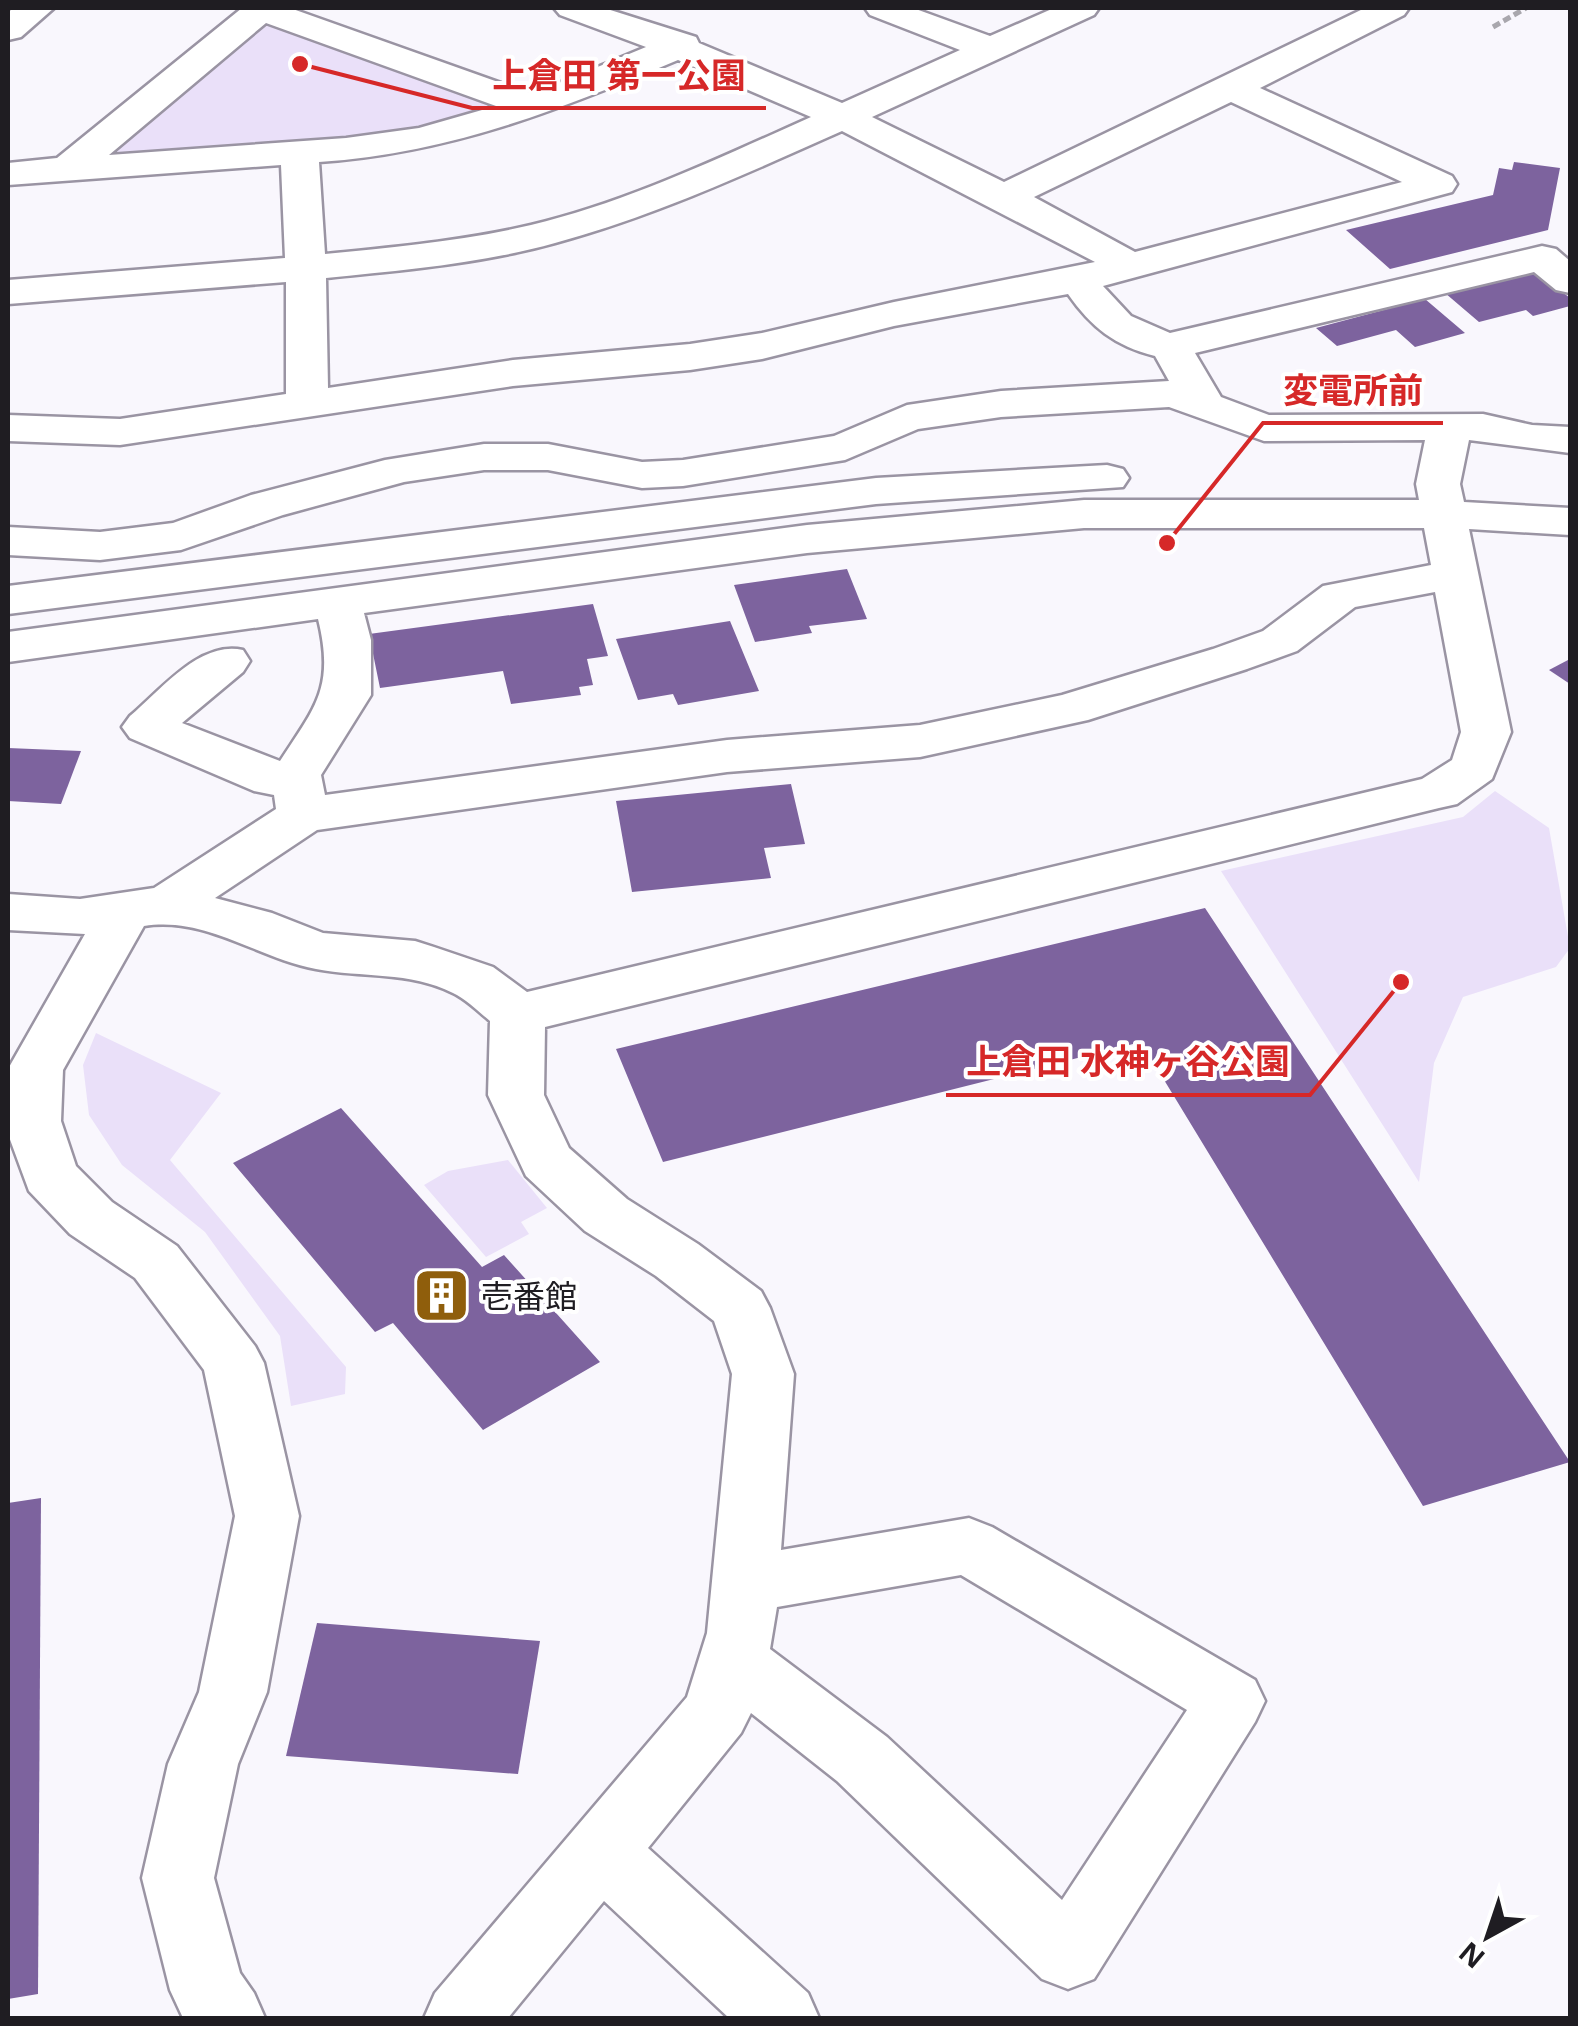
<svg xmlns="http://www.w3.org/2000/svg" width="1578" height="2026" font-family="'Noto Sans','Noto Sans JP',sans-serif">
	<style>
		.green { fill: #eae0f9 }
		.building { fill: #7d639e }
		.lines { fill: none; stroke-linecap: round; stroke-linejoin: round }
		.minor-casing { stroke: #9a94a3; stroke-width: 5 }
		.path { stroke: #a9a7ad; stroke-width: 5; stroke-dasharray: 8 4; stroke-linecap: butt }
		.minor { fill: #fff; fill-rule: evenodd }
		.labels { text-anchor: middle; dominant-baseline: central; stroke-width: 8; stroke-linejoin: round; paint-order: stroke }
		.poi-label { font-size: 32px; fill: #1f1d22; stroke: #fff; text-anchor: start }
		.leader { fill: none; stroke: #d62828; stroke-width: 4 }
		.callout-dot { fill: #d62828; stroke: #fff; stroke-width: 4 }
		.callout-label { font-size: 35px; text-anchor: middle; font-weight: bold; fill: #d62828; stroke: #fff; stroke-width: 8; stroke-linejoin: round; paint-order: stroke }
	</style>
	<rect width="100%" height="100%" fill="#f9f7fd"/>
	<g class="green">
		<polygon points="274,23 495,103 492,112 414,133 119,158 109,150 256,26"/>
		<polygon points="1495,791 1549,828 1570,948 1556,967 1463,997 1434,1063 1419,1182 1221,871 1463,817"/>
		<polygon points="96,1033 221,1093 170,1160 346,1367 345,1394 291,1406 280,1336 205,1232 122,1165 89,1115 83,1065"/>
		<polygon points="508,1160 547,1208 521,1222 529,1234 486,1257 424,1185 448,1171"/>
	</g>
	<g class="building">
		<polygon points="1514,162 1560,168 1548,230 1390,269 1346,230 1493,195 1499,168 1512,170"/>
		<polygon points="1534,270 1570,298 1570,306 1533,316 1526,310 1479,322 1445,293"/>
		<polygon points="1425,299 1465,333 1415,347 1396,330 1337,346 1316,328"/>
		<polygon points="847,569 867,619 809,626 812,633 755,642 734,585"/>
		<polygon points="593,604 608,656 587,659 593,685 579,687 581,695 511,704 503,671 380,688 369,634"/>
		<polygon points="730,621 759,691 678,705 673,694 638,700 616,639"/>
		<polygon points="1568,660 1570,661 1570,684 1549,670"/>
		<polygon points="8,748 81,751 61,804 8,801"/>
		<polygon points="791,784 805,844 764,848 771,878 632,892 616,801"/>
		<polygon points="1205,908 1570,1462 1423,1506 1141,1042 663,1162 616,1049"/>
		<polygon points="341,1108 482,1267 504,1255 600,1362 483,1430 393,1323 375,1332 233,1163"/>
		<polygon points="41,1498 38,1994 8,1999 8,1503"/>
		<polygon points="317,1623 540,1641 518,1774 286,1756"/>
	</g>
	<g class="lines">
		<defs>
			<g id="minor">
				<polygon points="14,8 54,8 21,37 8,40 8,12"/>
				<path d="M242 8H290L532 94 646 47 560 15 554 8H604L696 37 699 43 842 103 960 50 870 15 865 8H913L990 36 1054 8H1099L1094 15 872 117 1004 182 1365 8H1409L1404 15 1260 88 1452 176 1457 184 1452 192 1103 286 1131 316 1170 333 1542 246 1556 249 1570 261V293L1556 290 1534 272 1195 353 1221 397 1269 415 1483 414 1532 425 1570 427V453L1469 440 1460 484 1464 502 1570 508V535L1469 529 1511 732 1492 779 1457 804 1439 808 545 1027 544 1095 569 1148 627 1199 698 1244 761 1291 770 1308 794 1374 781 1550 969 1518 992 1527 1255 1680 1265 1701 1255 1722 1094 1979 1068 1989 1042 1979 837 1781 751 1713 741 1733 648 1848 808 1993 819 2018H729L604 1901 508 2018H424L435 1993 687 1697 707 1633 732 1374 714 1321 656 1276 585 1231 526 1176 488 1095 490 1021C479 1012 466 999 453 993 410 971 362 978 316 969 257 958 206 916 144 926L63 1070 61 1121 76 1166 112 1202 177 1246 255 1346 264 1363 299 1516 267 1692 238 1764 214 1878 240 1973 254 1993 265 2018H183L170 1990 142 1878 168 1764 199 1692 235 1516 204 1370 135 1278 70 1234 29 1191 8 1134V1069L85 934 8 930V894L80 899 154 888 276 809 274 795 254 791 130 738 122 727 130 716C161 690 200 640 243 650L250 661 243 672 182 723 280 761C315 707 335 688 318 619L8 662V632L807 525 1084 500H1419L1416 484 1425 440 1264 441 1169 407 1001 417 918 429 845 460 683 486 642 488 548 470H484L404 482 283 515 181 550 100 560 8 555V527L100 532 173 523 251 495 385 460 484 444H548L642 462 683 460 834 436 907 405 1001 391 1169 381 1155 356C1115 346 1091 327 1068 294L894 326 762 359 690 370 513 386 120 445 8 441V415L120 419 286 394V282L8 304V280L285 258 281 165 8 185V163L57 158ZM266 23 496 106 419 128 346 138 109 155ZM678 60 811 117C721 157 628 202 531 225 463 241 394 247 325 254L319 162C450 153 559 110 678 60ZM1231 102 1402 182 1135 252 1034 197ZM842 131 1095 262 894 302 762 333 690 344 513 360 328 388 326 278C403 270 480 264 555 243 654 216 748 173 842 131ZM1084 528H1424L1431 565 1323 586 1263 631 1213 649 1062 695 920 725 727 740 325 795 321 775 371 695V640L364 613 807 553ZM1435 592 1461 732 1452 760 1422 779 527 992 493 967 434 947 415 941 323 933 272 913 215 898 317 830 727 772 920 757 1088 720 1247 669 1297 651 1355 607ZM961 1575 1187 1710 1062 1900 887 1737 770 1649 777 1607Z"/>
				<polygon points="1107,465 1123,469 1129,478 1123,487 876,504 8,614 8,586 876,478"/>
			</g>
		</defs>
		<use href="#minor" class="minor-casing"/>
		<polyline class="path" points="1493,27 1526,8"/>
		<use href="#minor" class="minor"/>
	</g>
	<defs>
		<symbol id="building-square" viewBox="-11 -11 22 22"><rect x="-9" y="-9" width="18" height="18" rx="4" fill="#8f5e0c" stroke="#fff"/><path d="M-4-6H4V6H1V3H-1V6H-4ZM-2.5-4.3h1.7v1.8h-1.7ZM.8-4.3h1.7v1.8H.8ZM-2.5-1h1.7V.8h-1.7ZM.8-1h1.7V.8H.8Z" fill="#fff"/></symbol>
	</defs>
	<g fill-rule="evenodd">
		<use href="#building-square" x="410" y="1264" width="63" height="63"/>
	</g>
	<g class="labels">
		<g class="poi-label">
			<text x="481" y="1295">壱番館</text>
		</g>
	</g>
	<path class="leader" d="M300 64L472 108H766M1167 543L1263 423H1443M1401 982L1310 1095H946"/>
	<g class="callout-dot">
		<circle cx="300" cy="64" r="10"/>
		<circle cx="1167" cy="543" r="10"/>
		<circle cx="1401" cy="982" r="10"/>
	</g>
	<g class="callout-label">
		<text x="619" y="88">上倉田 第一公園</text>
		<text x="1353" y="403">変電所前</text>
		<text x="1128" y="1074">上倉田 水神ヶ谷公園</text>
	</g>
	<rect width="1578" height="2026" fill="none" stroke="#1f1d22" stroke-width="20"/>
	<g transform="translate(1488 1936) rotate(220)" stroke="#ffffff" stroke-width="8" paint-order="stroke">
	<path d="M0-8L18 38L0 25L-18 38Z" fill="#1f1d22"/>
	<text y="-15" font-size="28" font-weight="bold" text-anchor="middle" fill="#1f1d22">N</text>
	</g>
</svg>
